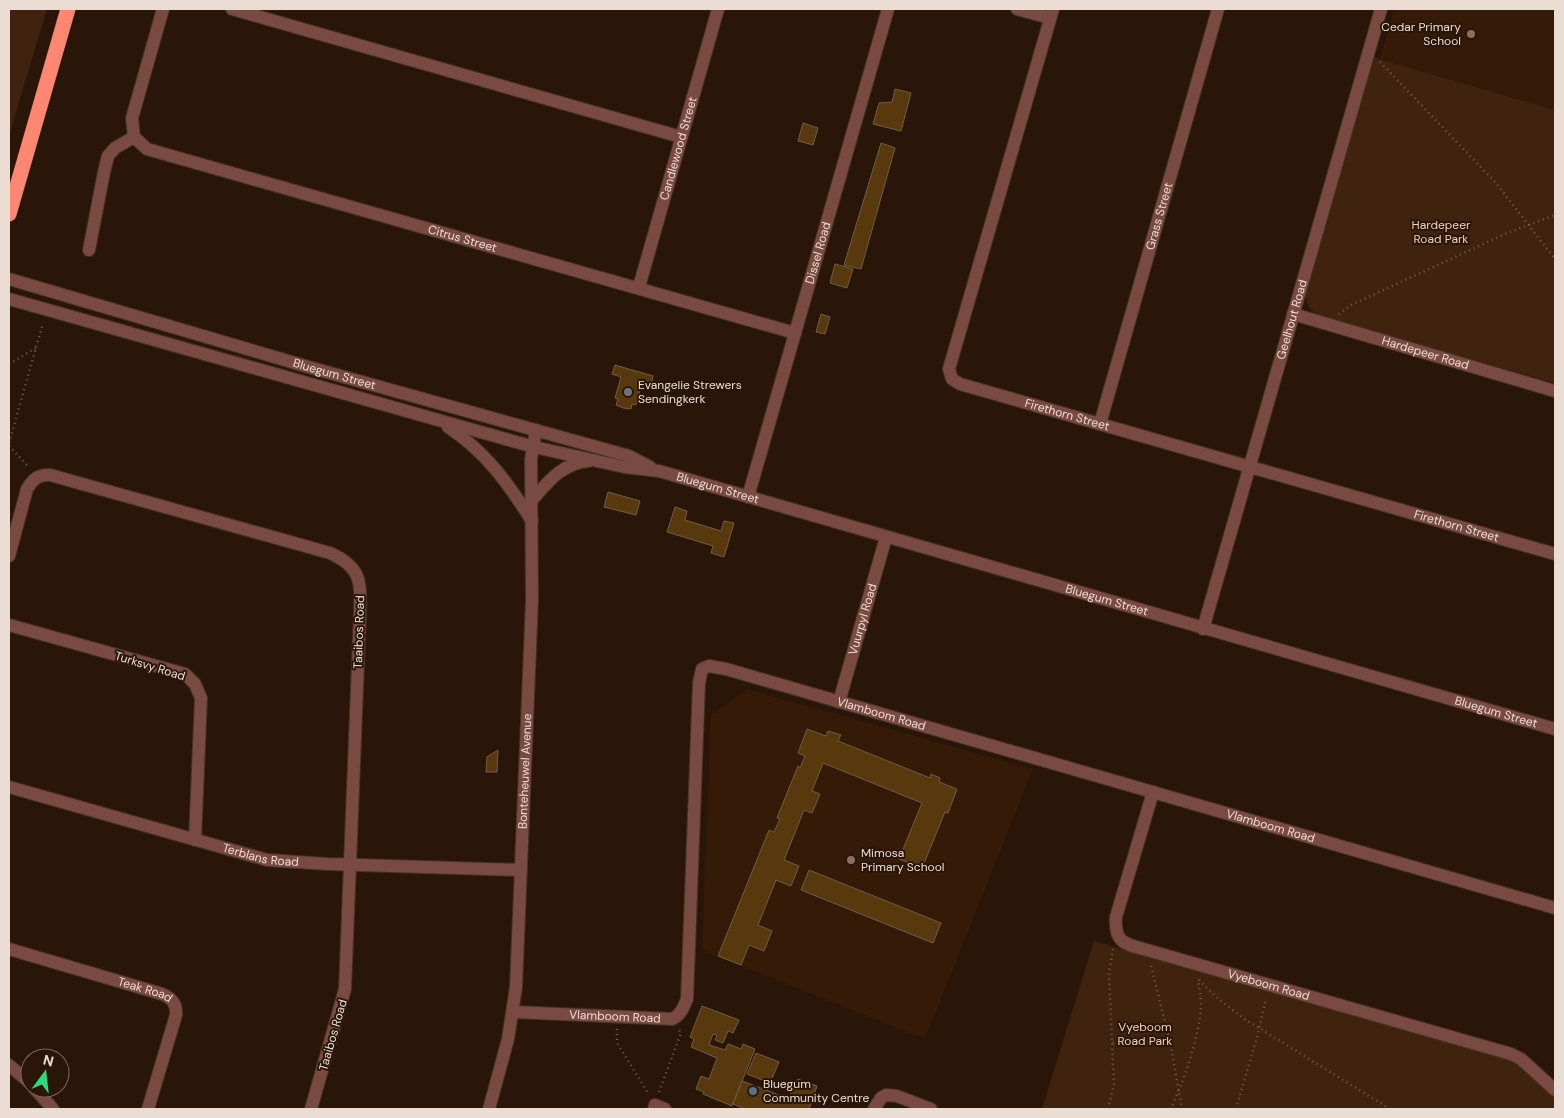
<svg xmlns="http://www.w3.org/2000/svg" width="1564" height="1118" font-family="'DM Sans',sans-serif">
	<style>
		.built { fill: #341a07 }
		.green { fill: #40230e }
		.building { fill: #58390e; stroke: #705d48 }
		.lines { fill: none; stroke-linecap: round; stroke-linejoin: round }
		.minor-casing { stroke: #453225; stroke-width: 14 }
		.highway-casing { stroke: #453225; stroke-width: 16 }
		.path { stroke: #726053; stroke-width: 2.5; stroke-dasharray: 1 4; stroke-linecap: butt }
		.minor { stroke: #794a41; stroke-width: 12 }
		.highway { stroke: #ff8772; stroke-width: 15 }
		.education-dot { fill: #8d6e63; stroke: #2a1608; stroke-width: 2 }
		.worship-dot { fill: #6b7280; stroke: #2a1608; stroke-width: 2 }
		.service-dot { fill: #5c6f8a; stroke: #2a1608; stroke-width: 2 }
		.labels { text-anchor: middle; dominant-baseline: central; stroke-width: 4; stroke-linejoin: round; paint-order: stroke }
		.poi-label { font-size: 12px; fill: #ecddd4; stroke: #2a1608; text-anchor: start }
		.street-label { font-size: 12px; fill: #ecddd4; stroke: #2a1608 }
		.park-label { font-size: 12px; fill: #f3d2bc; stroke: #2a1608 }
	</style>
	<rect width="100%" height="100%" fill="#2a1608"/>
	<g class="built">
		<polygon points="1394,9 1555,9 1555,110 1380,59"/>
		<polygon points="747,689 1033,769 925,1039 702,950 711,715"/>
	</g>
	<g class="green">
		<polygon points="9,9 47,9 9,135"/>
		<path d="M1372 57 1555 110V383L1320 316C1309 311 1305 303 1306 291Z"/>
		<polygon points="1094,941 1512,1060 1517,1062 1555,1098 1555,1109 1042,1109"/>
	</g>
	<g class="building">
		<polygon points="895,89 911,93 901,131 873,124 879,103 892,102"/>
		<polygon points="803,123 818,128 813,145 798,141"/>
		<polygon points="881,143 895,148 861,269 844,265"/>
		<polygon points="835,264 853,269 847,288 830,283"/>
		<polygon points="821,314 830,317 825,334 816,332"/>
		<polygon points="615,365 653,376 651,386 642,383 636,405 632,404 631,409 623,408 616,405 618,399 615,398 621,377 612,374"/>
		<polygon points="608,492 640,501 636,515 604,507"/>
		<polygon points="675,507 687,511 685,520 721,531 724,521 734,523 724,557 711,553 713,546 667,532"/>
		<polygon points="807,729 826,736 828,731 841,735 838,741 930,778 931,774 940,778 939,782 957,789 948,813 945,812 922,868 899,859 922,803 823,763 812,791 820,794 812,813 804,810 784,860 799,866 791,886 776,880 758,925 772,931 764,951 749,945 741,965 718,956 769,830 774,832 780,819 777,818 798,766 800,768 805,756 798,753"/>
		<polygon points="498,750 497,772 486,772 487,757"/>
		<polygon points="809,870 941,923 933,943 801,890"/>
		<polygon points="702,1006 739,1020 733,1033 728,1031 723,1043 715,1040 717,1035 713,1034 709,1045 725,1050 728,1044 741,1049 743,1044 755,1049 732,1106 703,1094 704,1092 696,1089 701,1076 709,1079 717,1058 691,1047 694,1039 690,1037"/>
		<polygon points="756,1053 779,1062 770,1083 747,1074"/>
		<polygon points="798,1079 817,1086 809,1109 745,1109 733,1104 742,1081 779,1095 779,1097 787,1100"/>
	</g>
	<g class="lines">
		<defs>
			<g id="minor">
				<path id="s1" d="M163 9 132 118 134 137 147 149 795 333"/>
				<polyline points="232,9 681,137"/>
				<polyline points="1017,9 1050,18"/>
				<path id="s2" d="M1053 9 949 369 952 379 960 384 1555 554"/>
				<polyline points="89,250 104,172 108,156 115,148 134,137"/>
				<path id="s3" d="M9 279 312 368 629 456 650 467"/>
				<path id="s4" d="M639 287 718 9"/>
				<path id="s5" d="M9 299 534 447 624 467 659 471 1555 729"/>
				<path id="s6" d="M1293 314 1555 391"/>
				<path id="s7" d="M1100 424 1218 9"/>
				<path d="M448 427C486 452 508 483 532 521"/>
				<path id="s8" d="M748 497 888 9"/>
				<path d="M532 500C548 482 562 463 589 461"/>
				<path d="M9 556 27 489C33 479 39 474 50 475L330 553C361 567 361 581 360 613L345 989 311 1109"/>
				<polyline points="9,625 185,674 195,684 201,698 195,840"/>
				<path id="s9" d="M1203 629 1381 9"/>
				<path id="s10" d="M839 702 886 537"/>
				<path id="s11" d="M9 787 267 860 328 864 521 870"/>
				<path id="s12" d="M1153 792 1116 917C1114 943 1125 944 1147 950L1511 1054 1521 1059 1555 1090"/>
				<path id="s13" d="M9 949 162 994C172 998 177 1004 176 1015L148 1109"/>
				<path id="s14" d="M514 1012 672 1019C681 1015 683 1008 687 999L699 683 702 669 709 666 726 669 1555 908"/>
				<polyline points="9,1065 30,1083"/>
				<polyline points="34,1088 53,1109"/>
				<path id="s15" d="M489 1109 508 1039 516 987 532 600 531 459 536 430"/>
				<polyline points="654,1109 655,1105 665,1109"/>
				<polyline points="874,1109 881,1098 886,1095 897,1096 931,1109"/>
			</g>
			<polyline id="highway" points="9,214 68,9"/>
		</defs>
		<use href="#minor" class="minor-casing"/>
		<use href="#highway" class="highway-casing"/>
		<g class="path">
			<polyline points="1380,62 1495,182 1555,259"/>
			<polyline points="1339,314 1351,305 1505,234 1555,215"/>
			<polyline points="9,364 36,348"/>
			<polyline points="9,443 43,323"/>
			<polyline points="9,446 28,466"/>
			<polyline points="1113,949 1109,973 1112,1043 1170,1042 1182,1109"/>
			<polyline points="1151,966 1170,1042"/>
			<polyline points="1199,980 1215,996 1243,1018 1390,1109"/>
			<polyline points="617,1029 617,1043 648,1093"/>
			<polyline points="659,1092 681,1033 679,1030"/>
			<polyline points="1108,1109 1114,1084 1112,1043"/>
			<path d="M1170 1109C1183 1086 1200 1033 1201 1006 1201 997 1199 988 1198 979"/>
			<polyline points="1236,1109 1258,1034 1266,998"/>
		</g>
		<use href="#minor" class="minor"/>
		<use href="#highway" class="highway"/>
	</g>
	<g class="education-dot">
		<circle cx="1471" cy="34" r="5"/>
		<circle cx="851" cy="860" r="5"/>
	</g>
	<circle class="worship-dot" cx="628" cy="392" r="5"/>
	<circle class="service-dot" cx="753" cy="1091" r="5"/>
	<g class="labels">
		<g class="poi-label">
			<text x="1461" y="27" text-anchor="end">Cedar Primary<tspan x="1461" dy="14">School</tspan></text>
			<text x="638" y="385">Evangelie Strewers<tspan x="638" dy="14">Sendingkerk</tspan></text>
			<text x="861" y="853">Mimosa<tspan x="861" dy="14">Primary School</tspan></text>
			<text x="763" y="1084">Bluegum<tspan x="763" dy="14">Community Centre</tspan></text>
		</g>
		<g class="street-label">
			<text stroke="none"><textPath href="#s4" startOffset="144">Candlewood Street</textPath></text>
			<text stroke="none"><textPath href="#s7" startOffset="216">Grass Street</textPath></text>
			<text stroke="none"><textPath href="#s1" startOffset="478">Citrus Street</textPath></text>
			<text stroke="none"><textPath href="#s8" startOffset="254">Dissel Road</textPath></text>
			<text stroke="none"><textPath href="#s9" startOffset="322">Geelhout Road</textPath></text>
			<text stroke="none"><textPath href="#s6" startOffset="138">Hardepeer Road</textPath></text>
			<text stroke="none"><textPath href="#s3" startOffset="339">Bluegum Street</textPath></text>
			<text stroke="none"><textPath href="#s2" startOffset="506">Firethorn Street</textPath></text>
			<text stroke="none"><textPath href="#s5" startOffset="734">Bluegum Street</textPath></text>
			<text stroke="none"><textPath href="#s2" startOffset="911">Firethorn Street</textPath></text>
			<text stroke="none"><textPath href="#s5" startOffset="1139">Bluegum Street</textPath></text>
			<text stroke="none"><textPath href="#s10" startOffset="86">Vuurpyl Road</textPath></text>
			<text transform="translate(359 632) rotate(-88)">Taaibos Road</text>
			<text transform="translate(150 666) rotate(17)">Turksvy Road</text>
			<text stroke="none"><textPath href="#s5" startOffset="1544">Bluegum Street</textPath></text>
			<text stroke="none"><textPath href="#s14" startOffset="701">Vlamboom Road</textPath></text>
			<text stroke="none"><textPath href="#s15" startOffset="341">Bonteheuwel Avenue</textPath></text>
			<text stroke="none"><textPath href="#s14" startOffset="1106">Vlamboom Road</textPath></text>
			<text stroke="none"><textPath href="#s11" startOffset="261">Terblans Road</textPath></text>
			<text stroke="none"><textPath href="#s12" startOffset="309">Vyeboom Road</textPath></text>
			<text stroke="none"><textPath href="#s13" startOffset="142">Teak Road</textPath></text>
			<text stroke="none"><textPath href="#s14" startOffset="101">Vlamboom Road</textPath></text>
			<text transform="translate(333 1035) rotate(-74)">Taaibos Road</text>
		</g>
		<g class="park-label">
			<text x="1441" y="225">Hardepeer<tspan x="1441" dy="14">Road Park</tspan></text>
			<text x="1145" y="1027">Vyeboom<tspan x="1145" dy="14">Road Park</tspan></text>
		</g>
	</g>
	<rect width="1564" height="1118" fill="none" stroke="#ecddd4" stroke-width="20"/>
	<g transform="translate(45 1073) rotate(15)"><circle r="24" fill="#2a1608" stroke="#78665a"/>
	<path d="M0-4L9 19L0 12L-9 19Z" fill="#31d882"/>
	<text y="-8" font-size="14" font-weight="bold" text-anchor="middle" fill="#ecddd4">N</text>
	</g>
</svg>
